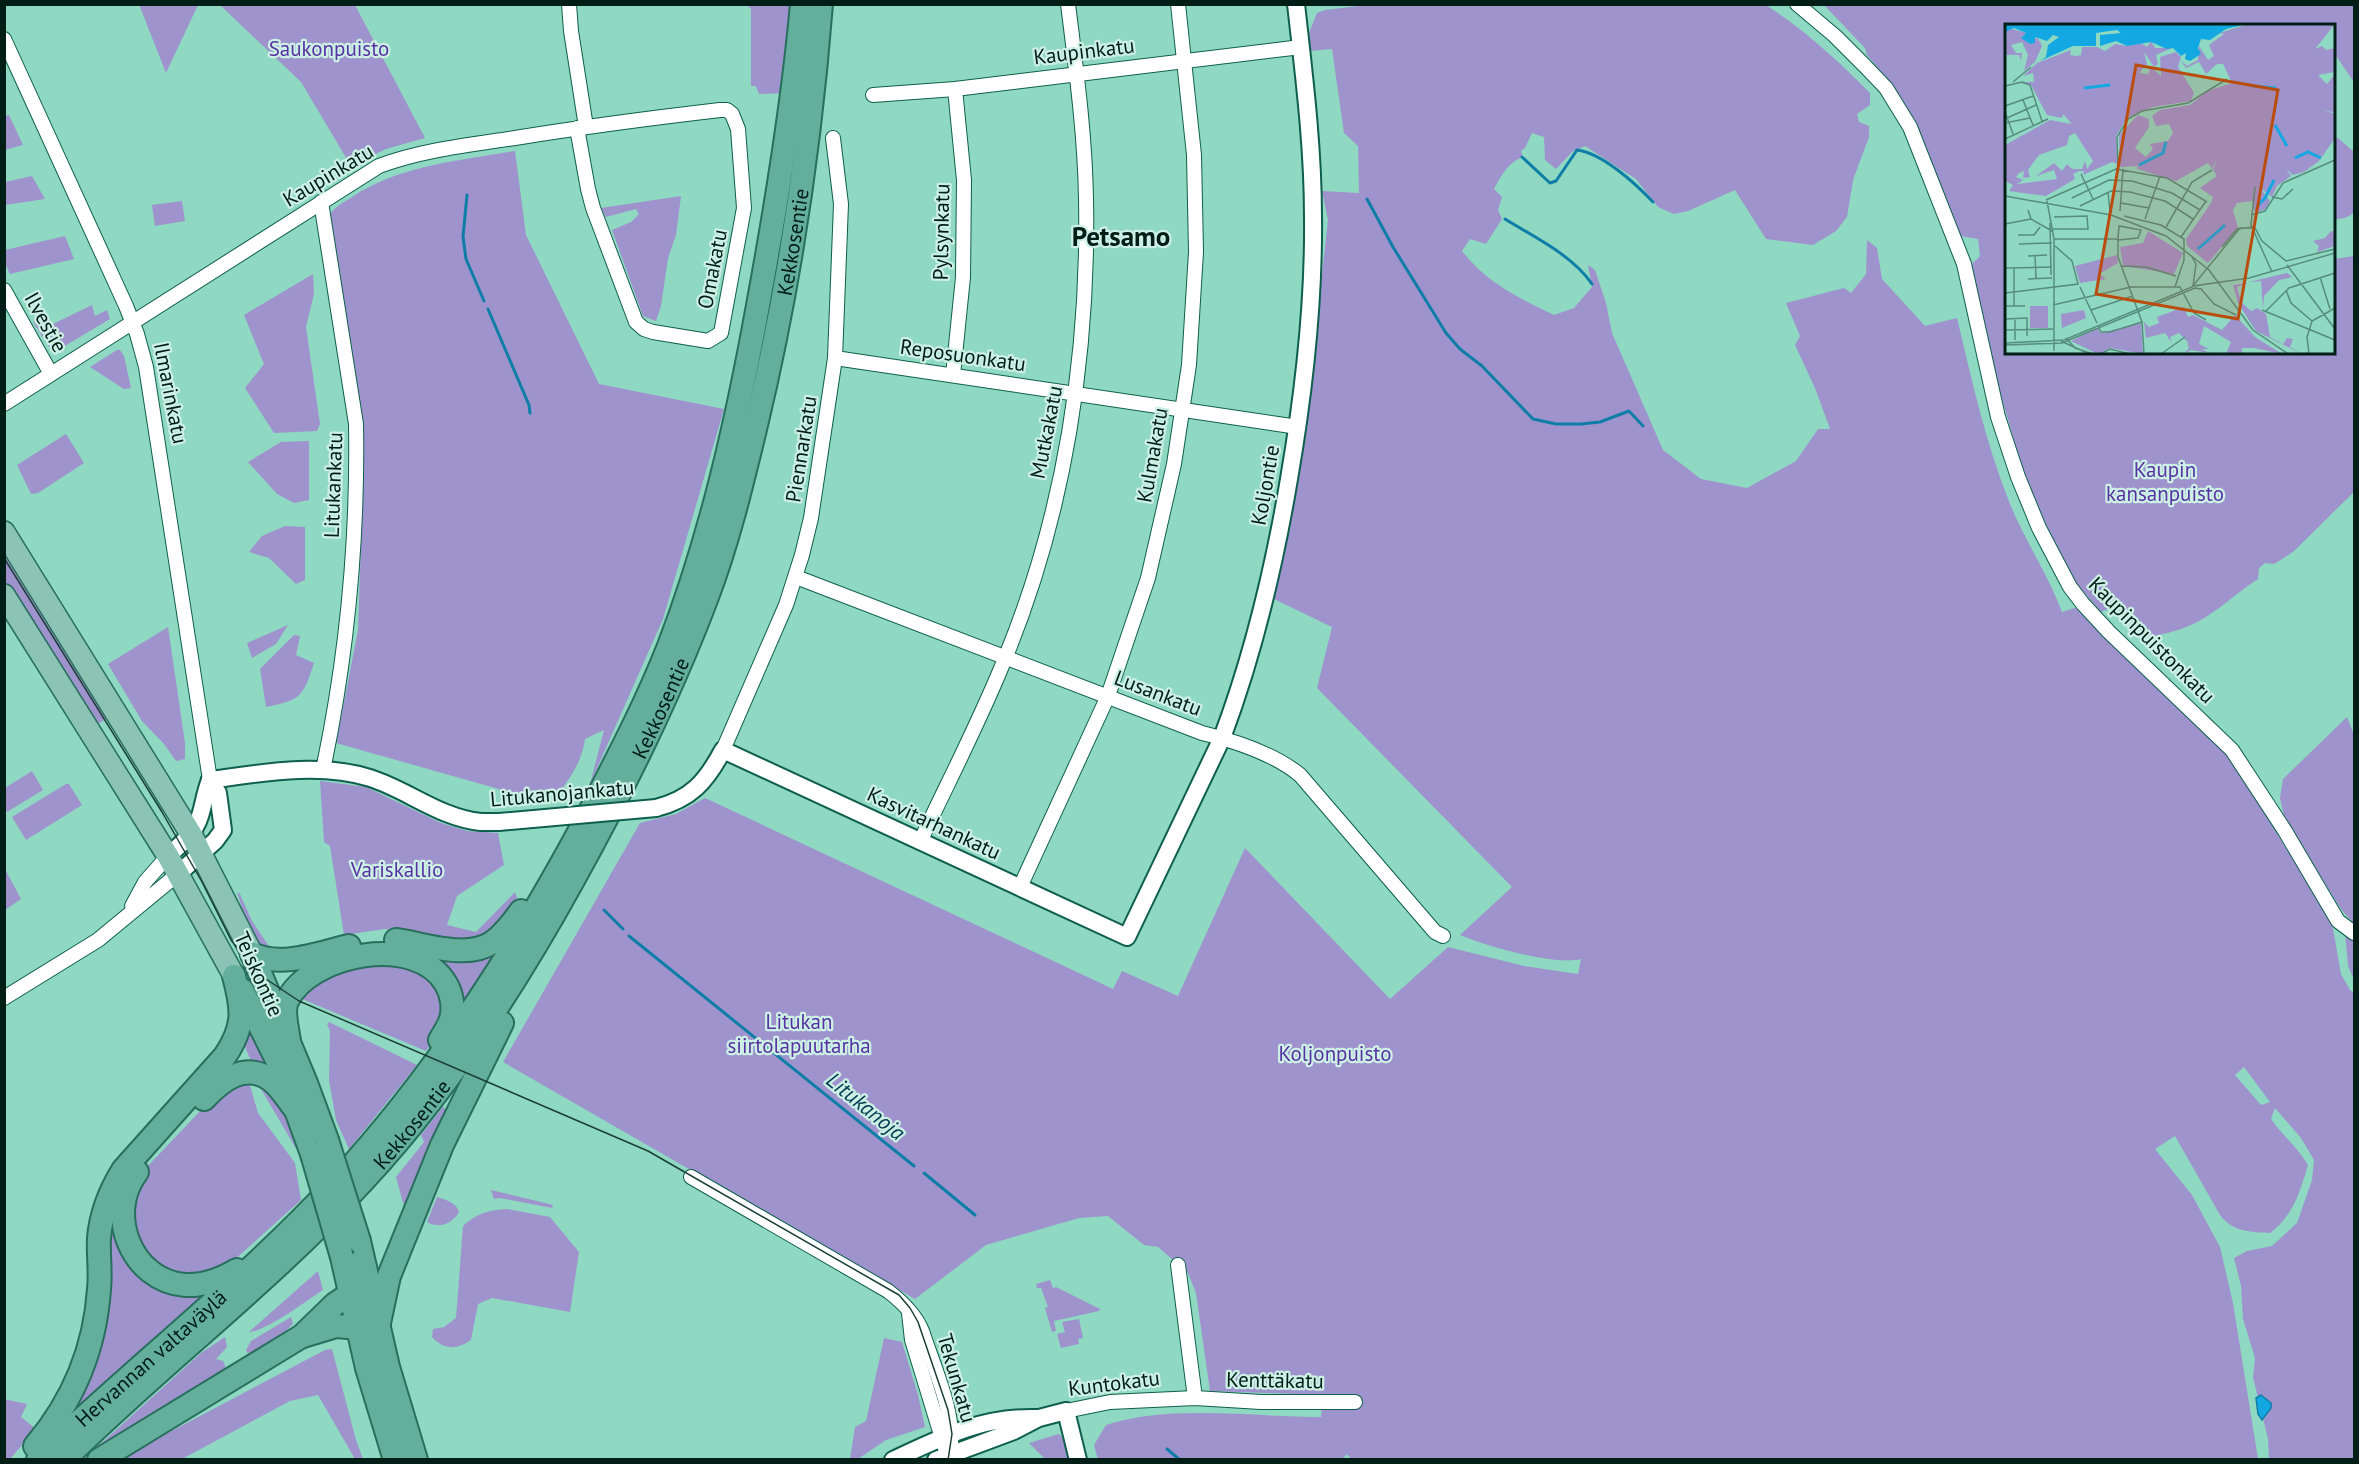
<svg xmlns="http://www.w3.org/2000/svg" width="2359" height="1464" font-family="'PT Sans',sans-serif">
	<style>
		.green { fill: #9f93ce; fill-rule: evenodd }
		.water { fill: #14a8e3; stroke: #0e7ea6; stroke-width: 1.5 }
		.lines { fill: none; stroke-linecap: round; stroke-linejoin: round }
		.stream { stroke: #0e7ea6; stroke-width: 3 }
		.minor-casing { stroke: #0e5f4d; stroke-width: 16 }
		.tertiary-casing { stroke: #0e5f4d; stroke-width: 20 }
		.primary-casing { stroke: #286f5d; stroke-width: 24 }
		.trunk-casing { stroke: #286f5d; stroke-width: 26 }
		.minor { stroke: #fff; stroke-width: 14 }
		.tertiary { stroke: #fff; stroke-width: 16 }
		.primary { stroke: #8bc3b5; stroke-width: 21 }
		.trunk { stroke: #64af9c; stroke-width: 22 }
		.tram { stroke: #1a3f35; stroke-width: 1.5 }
		.tertiary-bridge-casing { stroke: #0e5f4d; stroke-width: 20; stroke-linecap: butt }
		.trunk-bridge-casing { stroke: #286f5d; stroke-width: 26; stroke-linecap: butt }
		.tertiary-bridge { stroke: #fff; stroke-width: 16 }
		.trunk-bridge { stroke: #64af9c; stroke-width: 22 }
		.labels { text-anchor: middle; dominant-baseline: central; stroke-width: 4.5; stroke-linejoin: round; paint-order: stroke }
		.park-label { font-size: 21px; fill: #5732a2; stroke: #cdf0e5 }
		.street-label { font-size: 21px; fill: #001d16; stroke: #cdf0e5 }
		.water-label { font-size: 22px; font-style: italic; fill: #033c54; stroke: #cdf0e5 }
		.district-label { font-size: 27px; font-weight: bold; fill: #001d16; stroke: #cdf0e5 }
		.inset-river { fill: none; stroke: #14a8e3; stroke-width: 3 }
		.inset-road { fill: none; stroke: #568d7d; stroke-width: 1.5 }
		.view { fill: #ba4d0e; fill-opacity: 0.15; stroke: #ba4d0e; stroke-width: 3 }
		.inset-edge { fill: none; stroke: #001d16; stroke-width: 3 }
	</style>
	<rect width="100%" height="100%" fill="#8fd8c2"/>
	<g class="green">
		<polygon points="140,5 198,5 166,73 140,7"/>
		<polygon points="220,5 355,5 425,138 386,149 351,166 301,82"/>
		<polygon points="747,5 792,5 785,93 759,94 756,86 751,86 751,9"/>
		<path d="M1367 5H1766C1805 30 1837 60 1870 93V105L1857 114 1859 122 1869 126V137L1853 180 1847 217 1836 231 1813 245 1766 239 1735 190 1688 211 1674 214 1658 207 1636 179 1585 146 1572 152 1556 169 1545 160 1544 137 1532 133 1525 148 1521 151 1523 157C1508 162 1501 176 1494 189L1502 197 1498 210 1502 219 1486 244 1470 239 1462 251C1485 281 1519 299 1554 315L1574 308 1592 287 1588 265 1595 270 1606 303 1612 333 1663 450 1701 479 1747 488 1796 461 1818 429H1830L1815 388 1795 345 1800 336 1786 303 1844 288 1851 293 1866 274 1867 240 1877 248 1882 279 1925 326 1957 318C1972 381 1986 444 2010 504 2025 541 2048 574 2062 612L2078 607 2229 755 2332 923 2341 974 2350 990 2354 993V1459H2269L2268 1439 2253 1377 2255 1358 2243 1319 2241 1286 2234 1258 2247 1251 2272 1246 2297 1223 2312 1180 2314 1160 2301 1138 2275 1108 2271 1119C2282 1135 2298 1148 2308 1165 2300 1192 2293 1216 2270 1233 2250 1232 2233 1232 2220 1215L2175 1136 2155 1149 2192 1195 2220 1247 2233 1303 2258 1459 1352 1460 1347 1454 1341 1460H1098L1094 1445 1106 1425C1170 1404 1253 1417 1321 1417L1323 1395 1210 1391 1196 1293 1188 1273 1158 1247 1144 1245 1108 1216 1079 1218 986 1245 915 1299 503 1062 640 823 676 814 705 798 1113 989 1122 971 1178 996 1245 848 1390 999 1448 947 1524 966 1578 974 1581 959C1555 966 1486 946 1460 935L1512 887 1317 688 1332 627 1274 599 1303 449 1328 220 1322 191 1359 193 1358 146 1344 133 1332 49 1311 51 1309 33 1317 13 1325 10ZM2244 1067 2270 1102 2261 1105 2235 1075Z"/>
		<path d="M1824 5H2354V82L2334 53V26H2006V352H2334V259L2354 256V492L2293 552 2274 564 2265 563 2259 568 2258 579C2234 594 2213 617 2186 627 2175 632 2161 634 2149 638L2136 623 2123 620 2110 608 2101 612 2074 581 2048 533 2024 474 2001 396 1971 265 1980 256 1978 239 1960 236 1915 122 1889 81 1867 55 1865 48Z"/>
		<polygon points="9,115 23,145 5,150 5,116"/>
		<path d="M2334 138H2338L2354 152V212C2349 218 2341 219 2334 219Z"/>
		<path d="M515 151 526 235 599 384 724 409 663 619 590 784 604 730 585 739C582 761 572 775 559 793H513L336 743 358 630 362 511V418L330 214C335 207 344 202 352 197 401 165 458 161 515 151Z"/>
		<polygon points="32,176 45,199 5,205 5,182"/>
		<polygon points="681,196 676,235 668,258 661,306 656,321 643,316 612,230 631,222 639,214 636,209 606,217 601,208"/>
		<polygon points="182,201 185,221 155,226 152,205"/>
		<polygon points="65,236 74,259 10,274 5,263 5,250"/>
		<polygon points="313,274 314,294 306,327 320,424 317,431 274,433 245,388 264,364 244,315"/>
		<polygon points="92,305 95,316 107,310 110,319 53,353 33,322 44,316 51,325"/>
		<polygon points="117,350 120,350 124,356 131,388 124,389 90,367"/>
		<polygon points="66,434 84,463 38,493 31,494 17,465"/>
		<polygon points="309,441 309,500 294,503 277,494 248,462 281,442"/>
		<polygon points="285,526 305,527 305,580 296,584 269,558 249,552 262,536"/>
		<polygon points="5,543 111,716 94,726 5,582"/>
		<polygon points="288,625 276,644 252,658 247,643"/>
		<polygon points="168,627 185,743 185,759 176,761 164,744 142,721 108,664"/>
		<path d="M294 635 300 636 296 655 314 663C303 697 301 700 266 707L260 669Z"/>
		<polygon points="2347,717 2354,735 2354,924 2340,908 2284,816 2280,798 2283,779"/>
		<polygon points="32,771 43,790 7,812 5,808 5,788"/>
		<polygon points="320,781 366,787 441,823 467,831 498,833 504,865 457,896 447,925 476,932 515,892 518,901 483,937 448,940 385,929 344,935 330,846 324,842"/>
		<polygon points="66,784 69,784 82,805 26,840 12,817"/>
		<polygon points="5,869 21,899 5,910 4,910"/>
		<polygon points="237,892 240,894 252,921 275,955 261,951 249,929"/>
		<polygon points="2345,933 2354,939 2354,980 2348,966"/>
		<path d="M392 945 451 955H477L497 953 464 1006 458 1004C448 926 343 946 298 980L293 965 354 950Z"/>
		<path d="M397 960C409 967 423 973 433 982 455 1002 438 1032 426 1051L295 996 334 971Z"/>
		<polygon points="251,1021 274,1074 254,1068 242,1040"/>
		<polygon points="329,1022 417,1065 349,1149 336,1120 329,1080 330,1031 327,1024"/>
		<polygon points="249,1082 258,1113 295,1163 301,1200 223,1270 190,1277 159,1269 132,1237 131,1192 145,1169 225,1085"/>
		<polygon points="259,1082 284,1106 301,1157 261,1089"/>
		<polygon points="443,1107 447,1110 409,1207 403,1203 396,1177 424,1142 421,1135"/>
		<polygon points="116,1188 129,1261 216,1285 68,1418 105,1281"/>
		<polygon points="491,1190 553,1205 552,1208 500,1198 494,1199"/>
		<path d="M437 1197C446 1200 456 1202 459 1212 452 1224 439 1229 427 1222Z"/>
		<path d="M507 1209 550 1217 579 1252 570 1312 492 1298 478 1304 471 1340C457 1350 444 1350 432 1337L433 1329 444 1327 456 1318 463 1226C477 1213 489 1210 507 1209Z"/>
		<path d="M318 1271 323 1290C306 1301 267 1331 249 1332Z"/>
		<polygon points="1050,1280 1053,1288 1056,1287 1100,1309 1099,1311 1054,1321 1056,1331 1052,1332 1045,1308 1048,1307 1041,1288 1037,1288 1036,1284"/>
		<path d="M291 1317 293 1324C280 1336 265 1352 247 1353L246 1350 251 1341Z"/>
		<polygon points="1079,1319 1083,1338 1078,1339 1079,1344 1061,1348 1057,1334 1065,1332 1062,1322"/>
		<polygon points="225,1337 227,1347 216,1359 223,1361 227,1371 101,1452 83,1460 201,1353"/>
		<polygon points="884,1338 902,1342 918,1395 925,1427 886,1440 858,1459 850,1459 855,1427 866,1421"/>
		<polygon points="332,1349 356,1440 363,1459 355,1459 318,1395 290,1401 182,1459 122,1459 166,1434 325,1350"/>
		<polygon points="4,1399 27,1404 21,1417 36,1429 10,1459 5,1459"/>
		<polygon points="1059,1434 1063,1438 1070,1459 1045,1459 1029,1443"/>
	</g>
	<polygon class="water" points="2261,1395 2271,1403 2271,1408 2262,1420 2258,1414 2256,1398"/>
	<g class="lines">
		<g class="stream">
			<path d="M1522 157 1550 183 1556 181 1577 150C1602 153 1635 183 1653 202"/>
			<polyline points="467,195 463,237 466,259 484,301"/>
			<polyline points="1367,199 1393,247 1446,333 1460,349 1482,366 1533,419 1556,424 1581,424 1600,422 1629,411 1643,426"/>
			<path d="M1505 219C1534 237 1572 255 1592 284"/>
			<polyline points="488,309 529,405 530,413"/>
			<polyline points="604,910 623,929"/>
			<polyline points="629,936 914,1166"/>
			<polyline points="924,1173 975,1215"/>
			<polyline points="1167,1449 1180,1460"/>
		</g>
		<defs>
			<g id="minor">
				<polyline points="569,4 571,31 586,127"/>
				<polyline points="1797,4 1835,36 1864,65 1886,88 1910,127 1964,264 1998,417 2018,477 2039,528 2070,587 2083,604 2109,632 2232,750 2285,831 2338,921 2354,933"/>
				<polyline points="4,39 126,306 137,334 146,367 210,780"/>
				<polyline points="873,95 955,89 1301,47"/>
				<path d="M321 202 356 424C358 540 347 656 323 770"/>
				<polyline points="4,290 51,374"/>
				<polyline points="835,358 1298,427"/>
				<polyline points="953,375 963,277 964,180 955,89"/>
				<path d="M4 404 379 166C422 150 469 145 515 138 583 127 651 118 720 110H727L732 114 738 129 744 208 721 333 708 341 653 332 644 329 636 322 593 208 588 189 577 128"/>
				<path d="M796 577 1202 733C1235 741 1273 753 1300 775L1435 932 1443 936"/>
				<polyline points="723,750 786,605 802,555 811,518 835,358 841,204 833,138"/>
				<path d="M920 842C949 780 981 719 1006 656 1065 512 1089 354 1086 199 1085 134 1076 69 1068 4"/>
				<polyline points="1020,887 1108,696 1148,578 1174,464 1189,365 1196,252 1194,155 1178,4"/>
				<polyline points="132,906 145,882 168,856"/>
				<polyline points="4,998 98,940 178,874"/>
				<path d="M691 1177 888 1291C901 1301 916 1316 922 1331 934 1368 957 1416 950 1454"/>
				<polyline points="1178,1265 1195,1398"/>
				<polyline points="909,1313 912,1340 945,1448"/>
				<polyline points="1066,1411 1110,1402 1195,1398 1261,1402 1355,1402"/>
			</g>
			<g id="tertiary">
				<path d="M210 780C261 773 320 762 370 778 408 790 440 818 481 822"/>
				<path d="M656 808C691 799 706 782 723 750L1127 937 1222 738C1254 653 1274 568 1289 479 1304 392 1314 305 1313 217 1313 146 1304 75 1296 4"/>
				<path d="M168 856C180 845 195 833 200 816 204 804 205 792 210 780"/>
				<polyline points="178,874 215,841 223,830 218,793 210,780"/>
				<path d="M893 1460C942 1437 983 1416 1038 1418"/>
				<polyline points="936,1460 1014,1431 1039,1418 1066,1411 1078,1460"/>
			</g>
			<g id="primary">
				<polyline points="4,532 191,834 252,954"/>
				<polyline points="4,595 168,856 234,976"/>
			</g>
			<g id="trunk">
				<path d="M396 940C425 944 467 960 493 942 504 934 513 922 521 911"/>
				<path d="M252 954C281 968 319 953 349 946"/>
				<polyline points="252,954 306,1083 327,1140"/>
				<polyline points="242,990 280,1066 312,1154"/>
				<path d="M289 1042C288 1030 282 1012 287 1001 310 953 417 933 446 984 452 994 454 1008 451 1019 449 1026 444 1033 440 1040"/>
				<path d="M204 1099C221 1081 245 1061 271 1080 280 1087 288 1100 295 1109"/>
				<path d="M137 1172C105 1213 131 1281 185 1285 203 1286 222 1279 237 1270"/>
				<polyline points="359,1241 388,1367 416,1460"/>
				<polyline points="342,1257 367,1368 395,1460"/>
				<polyline points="379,1323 389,1276 442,1145 502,1023"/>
				<polyline points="303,1336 336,1326 359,1328"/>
				<path d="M35 1446C74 1400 95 1349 99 1289 101 1272 98 1255 99 1238 101 1214 110 1191 123 1170L225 1056C245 1026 243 1010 234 976"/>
				<path id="s1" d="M38 1460C136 1366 247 1280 338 1181 437 1073 515 951 584 823 614 765 645 707 669 646 712 534 738 417 759 300 777 202 793 104 802 4"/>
				<path id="s2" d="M64 1460C161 1364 270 1282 363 1181 446 1092 513 989 572 882 623 790 670 695 707 597 728 542 742 483 756 425 789 287 810 146 821 4"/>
				<polyline points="99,1460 302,1336 335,1304 369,1281"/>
			</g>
		</defs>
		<use href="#minor" class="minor-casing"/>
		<use href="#tertiary" class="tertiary-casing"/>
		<use href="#primary" class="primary-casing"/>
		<use href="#trunk" class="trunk-casing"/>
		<use href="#minor" class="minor"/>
		<use href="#tertiary" class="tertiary"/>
		<use href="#primary" class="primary"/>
		<use href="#trunk" class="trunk"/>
		<polyline class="tram" points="4,558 162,812 202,882 231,940 251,966 266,979 299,1001 648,1151 899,1295 910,1308 918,1322 948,1410 952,1434 948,1460"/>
		<defs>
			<polyline id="tertiary-bridge" points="481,822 499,822 656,808"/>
			<g id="trunk-bridge">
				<polyline points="327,1140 359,1241"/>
				<polyline points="312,1154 342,1257"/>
			</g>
		</defs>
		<use href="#tertiary-bridge" class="tertiary-bridge-casing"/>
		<use href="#trunk-bridge" class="trunk-bridge-casing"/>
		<use href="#tertiary-bridge" class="tertiary-bridge"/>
		<use href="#trunk-bridge" class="trunk-bridge"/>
	</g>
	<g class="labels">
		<g class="park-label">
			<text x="329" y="48">Saukonpuisto</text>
			<text x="2165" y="469">Kaupin<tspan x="2165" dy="24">kansanpuisto</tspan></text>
			<text x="397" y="869">Variskallio</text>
			<text x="799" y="1021">Litukan<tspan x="799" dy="24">siirtolapuutarha</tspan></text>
			<text x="1335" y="1053">Koljonpuisto</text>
		</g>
		<g class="street-label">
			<text transform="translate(1084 51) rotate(-7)">Kaupinkatu</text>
			<text transform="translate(328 175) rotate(-31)">Kaupinkatu</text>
			<text transform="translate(941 232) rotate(-89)">Pylsynkatu</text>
			<text stroke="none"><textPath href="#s2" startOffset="1456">Kekkosentie</textPath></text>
			<text transform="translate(712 269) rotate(-79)">Omakatu</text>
			<text transform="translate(46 322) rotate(61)">Ilvestie</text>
			<text transform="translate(963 355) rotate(8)">Reposuonkatu</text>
			<text transform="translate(171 393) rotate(79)">Ilmarinkatu</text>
			<text transform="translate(1046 432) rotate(-79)">Mutkakatu</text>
			<text transform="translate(801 449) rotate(-81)">Piennarkatu</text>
			<text transform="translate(1152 455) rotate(-80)">Kulmakatu</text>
			<text transform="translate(333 485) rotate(-88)">Litukankatu</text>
			<text transform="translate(1265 485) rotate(-80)">Koljontie</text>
			<text transform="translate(2152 640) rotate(45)">Kaupinpuistonkatu</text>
			<text transform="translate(1158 693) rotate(21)">Lusankatu</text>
			<text stroke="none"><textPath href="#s2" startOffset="970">Kekkosentie</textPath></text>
			<text transform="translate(562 793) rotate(-5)">Litukanojankatu</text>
			<text transform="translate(934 823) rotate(25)">Kasvitarhankatu</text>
			<text transform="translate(259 974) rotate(66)">Teiskontie</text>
			<text stroke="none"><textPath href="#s2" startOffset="484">Kekkosentie</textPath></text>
			<text stroke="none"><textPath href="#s1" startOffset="152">Hervannan valtaväylä</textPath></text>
			<text transform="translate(957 1378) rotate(74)">Tekunkatu</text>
			<text transform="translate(1275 1380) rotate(1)">Kenttäkatu</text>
			<text transform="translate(1114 1383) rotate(-7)">Kuntokatu</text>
		</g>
		<g class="water-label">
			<text transform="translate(866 1106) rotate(39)">Litukanoja</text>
		</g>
		<g class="district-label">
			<text x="1121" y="236">Petsamo</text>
		</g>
	</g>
	<g transform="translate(2005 24)">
		<rect width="330" height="330" fill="#8fd8c2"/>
		<path d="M330 0 310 25 317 22 321 26 330 24V48L313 51 322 60 330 50V89L315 85 330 90V114L314 137 299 148 288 151 281 145 286 152 272 162 267 173 255 164 265 177 261 185 250 189 247 177 232 179 228 186 233 204 203 239 182 222 181 215 206 179 208 173 195 164 212 152 208 146 212 134 207 145 203 139 171 157 132 145 133 142 115 143 114 111 133 91 144 95V103L130 124 141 133 148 125 145 120 163 117 168 109 164 100 151 102 147 92 155 86 185 81 202 67 227 59 218 40H212L201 50 194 38 181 44 176 37 182 42 193 36 194 22 203 36 209 32 204 21 219 10 215 9 243 0ZM2 4 23 9 17 13 25 20 32 13 37 22 30 38 19 47 23 31 17 18 6 21 11 29H17L16 37 14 31H0ZM146 17 150 24H167L151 31 153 40 149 43 139 28 142 40 134 49 143 50 146 43 156 52 155 33 171 28 176 33 173 43 189 69 186 77 148 83 122 94 111 112 113 140 107 138 78 151 79 147H74L68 150 70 155 41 172 4 167 8 161 0 157V121L45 96 67 100 58 90 57 94 42 91 26 61 9 58H29L28 49 18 52 32 39 66 26 65 31 72 32 76 31 77 23H92L100 27 110 20 122 22 136 19 142 23ZM70 109 88 137 82 145 80 137 77 145H67L62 140 57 147 49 139 31 152 49 146 52 155 12 160 18 156 11 153 14 149 19 147 18 154 25 153 23 146 34 131 62 121 64 112ZM143 207 178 229 169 250 118 242 115 223 138 219ZM326 207 330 208V222L312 228 314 222 308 217 320 214ZM112 231 113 239 94 250 101 255 75 259 70 242ZM282 249 287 253 274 256 259 272 258 285 256 257 244 258ZM243 259 232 263 236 278 246 287 252 284 261 290 265 313 278 320 282 314 288 315 285 323 297 330 251 307 233 279 228 261ZM25 282H43V304H25ZM179 283 183 293 188 291 217 306 230 291 250 313 277 330 249 324H237V330H221L226 318 199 302 194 320 204 325H196L205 329 186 326 178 330 184 324 182 318 185 320 174 309 165 313 167 319 160 309 141 314 139 298 144 303 154 299 152 293ZM79 286 81 294 57 304 56 290ZM136 299 138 330 105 324 93 330 66 317 93 304 95 309Z" fill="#9f93ce" fill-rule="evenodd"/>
		<path d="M0 0H242L221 5 205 16 196 15 193 24 196 30 185 37 180 35 181 29 176 32 168 24 162 25 146 18 122 22 111 17 95 22V11L116 9 112 6 91 9V22H68L35 37 41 33 43 21 54 13 48 11 42 17 30 13V19L25 20 16 14 21 9 9 4 0 8Z" fill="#14a8e3"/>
		<path class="inset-river" d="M247 62 271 64M79 64 105 61M270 101 282 122M290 134 303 128 316 134M134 141 158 129 161 118M252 182 260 174 269 156M193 225 220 201"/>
		<path class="inset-road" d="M8 58 26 43M0 62 17 58 25 61 37 97M18 76 28 101M0 82 28 72M0 88 8 110M2 94 31 81M0 99 25 94M0 115 43 95M113 145 112 113 123 95 137 87 183 79 222 55M76 150 88 175M250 163 246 201 267 248M103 168 105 188M0 172 106 191 161 212 204 246 248 306 283 330M267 173 277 175 288 165M67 174 104 156 127 157 167 169 195 186M41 176 111 145 162 154 202 178M42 177 49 215V327M116 179 144 184M75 182 106 167 125 168 160 177 188 195M23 186 26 195 47 207M115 187 118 145M246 191 260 187 278 159 330 136M119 192 156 201 179 215V236L170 263M140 195 155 152M45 199 46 251M0 200 26 195M161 203 187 158 207 146M48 205H83L82 192 49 193M13 211H29L35 203M176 213 201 177M49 215H113M113 216 133 214 136 206 114 202 113 215V233L137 298 139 330M14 220 47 219M217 223 232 205 248 203M23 232 42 231M30 232 31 254M187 233 191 240 188 262 244 254 330 229M282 241 330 305M116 242 141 243 171 252M0 244 47 243M9 244V282M315 253 325 285M23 255 47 254M75 263 92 299M190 264 196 265 209 280 231 291M281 266 286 279 307 297M0 269 73 260 67 237 50 222M48 281 126 263H175L189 289 201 296M0 282H20M86 286 128 272M257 286 330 316M260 288 284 264 330 249M10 294V316M0 295 22 294V312M93 302 96 308H105L137 298M0 306 48 305M61 314 70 324 88 330M56 317 84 330M0 319 59 316 187 263 235 204H250L257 217 281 237 330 225M0 321 57 319 190 264M95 330 105 325 125 330M156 330 180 313M304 330 302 313 307 297 330 284"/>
		<path class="view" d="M131 41 273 66 233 295 91 270Z"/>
		<rect width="330" height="330" class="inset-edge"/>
	</g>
	<rect width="2359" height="1464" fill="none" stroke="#001d16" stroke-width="12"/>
</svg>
